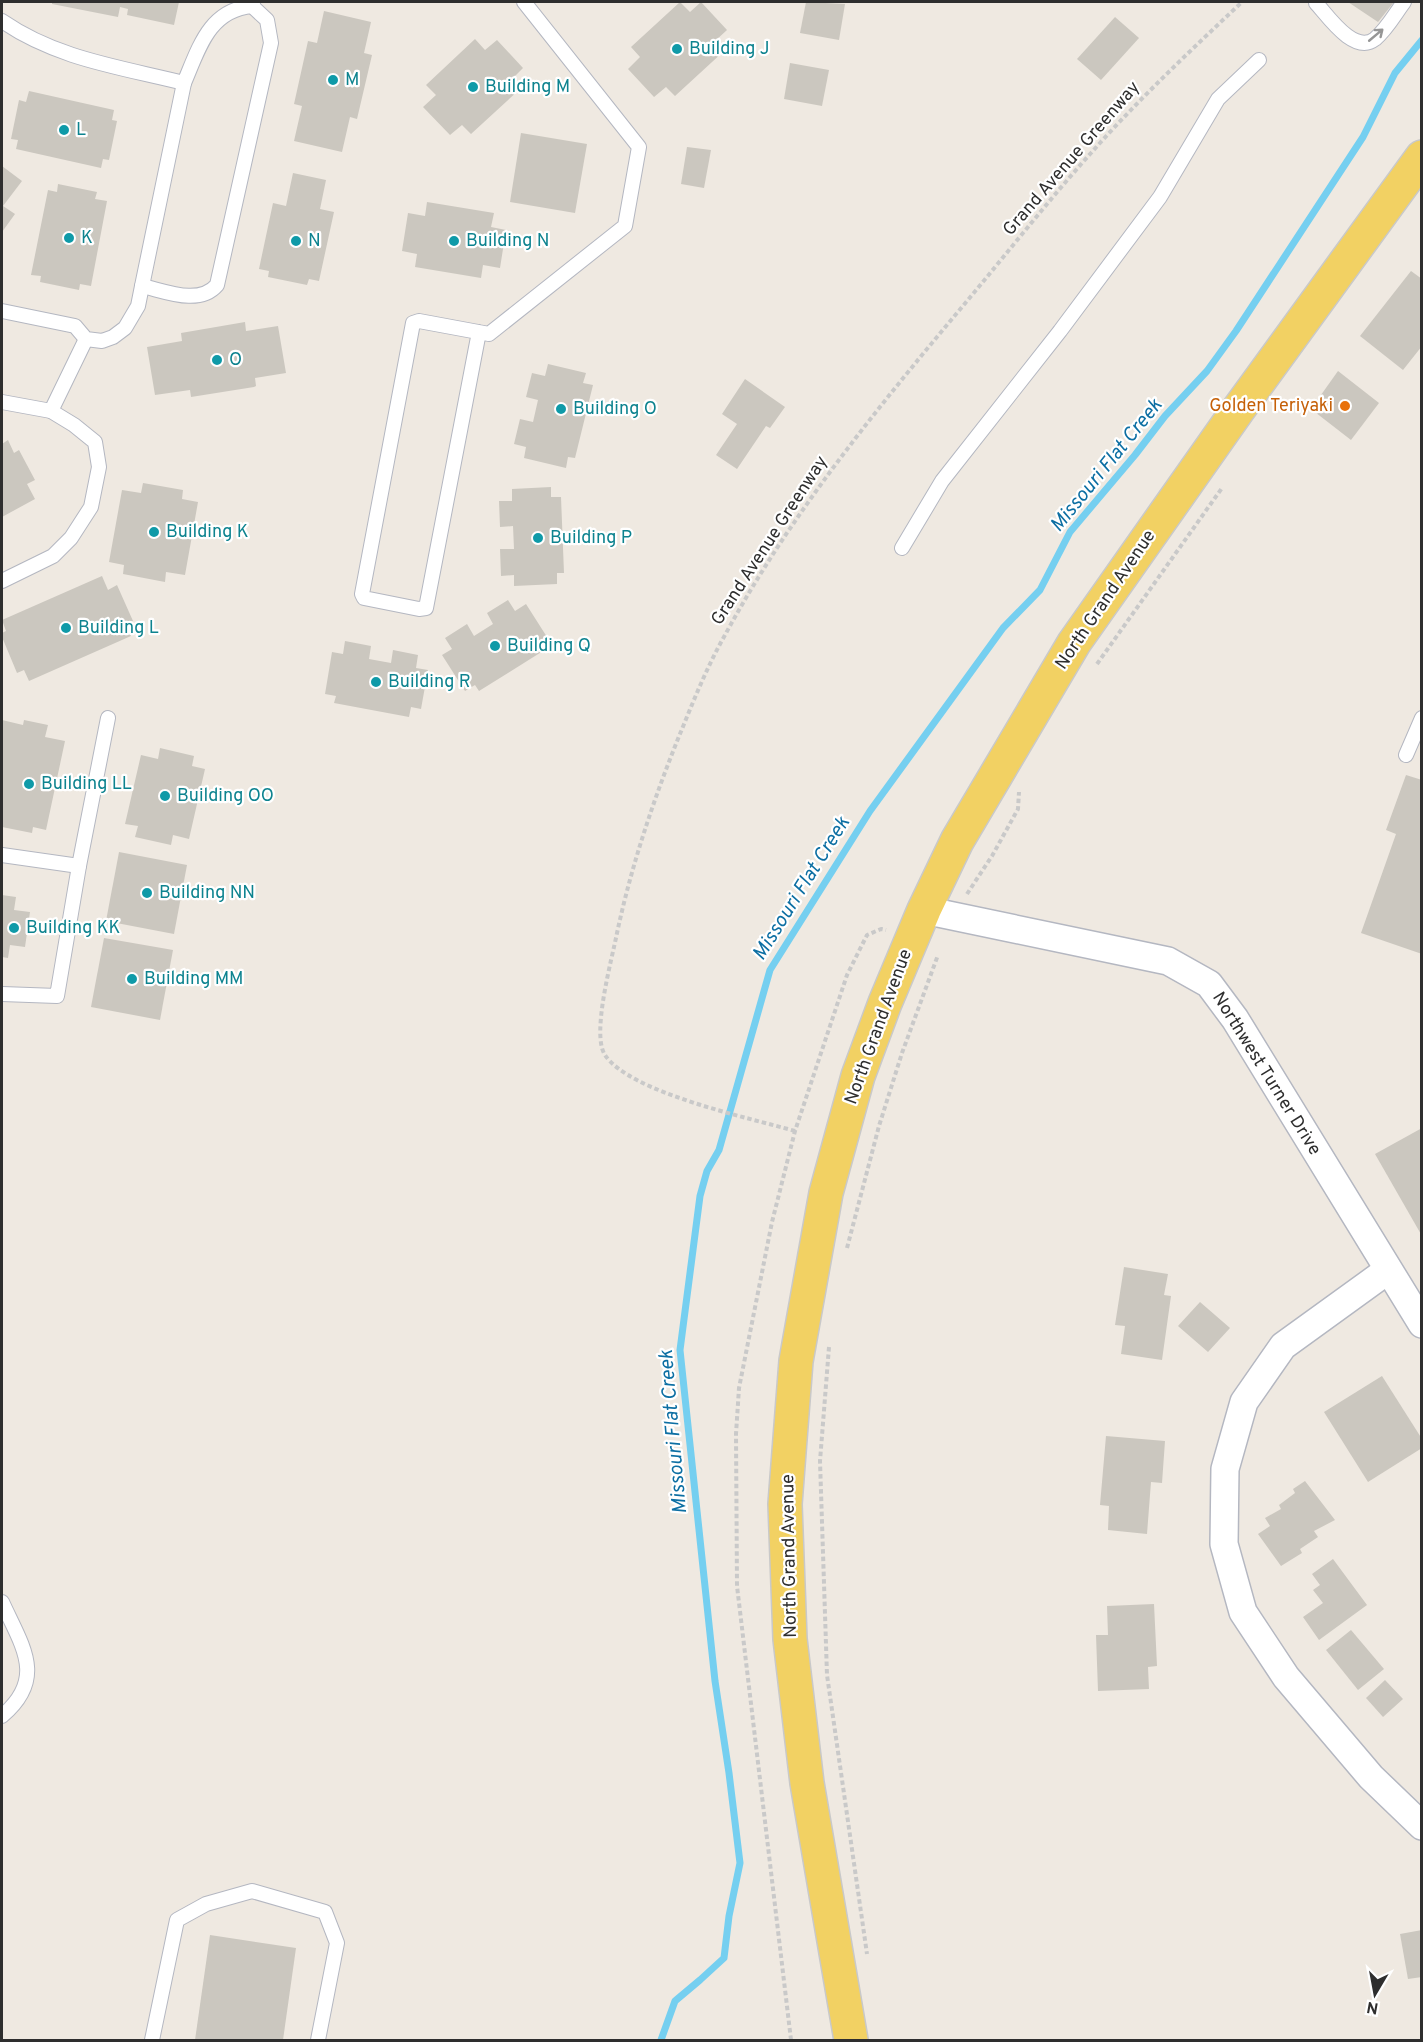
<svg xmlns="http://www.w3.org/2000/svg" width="1423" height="2042" font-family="Overpass,sans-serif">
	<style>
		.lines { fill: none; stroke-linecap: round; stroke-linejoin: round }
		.stream { stroke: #75cff0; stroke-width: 7 }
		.building { fill: #cbc7bf }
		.lane-casing { stroke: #b4b7c1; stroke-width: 16 }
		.street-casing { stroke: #b4b7c1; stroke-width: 30 }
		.primary-casing { stroke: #c9c9c9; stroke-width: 36 }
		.path { stroke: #c9c9c9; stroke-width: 4; stroke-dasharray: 4.5 3; stroke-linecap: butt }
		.lane { stroke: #fff; stroke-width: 14 }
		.street { stroke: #fff; stroke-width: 27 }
		.primary { stroke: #f2d163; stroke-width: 33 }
		.oneway { stroke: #969696 }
		.culture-dot { fill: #0f9aa8; stroke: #fff; stroke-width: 2 }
		.food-dot { fill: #e8710a; stroke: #fff; stroke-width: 2 }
		.labels { text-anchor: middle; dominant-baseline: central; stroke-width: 4.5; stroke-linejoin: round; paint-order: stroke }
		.culture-label { font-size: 18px; fill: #0d838f; stroke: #fff; text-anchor: start }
		.street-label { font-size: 18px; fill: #2e2e2e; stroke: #fff }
		.food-label { font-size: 18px; fill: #c56008; stroke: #fff; text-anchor: end }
		.water-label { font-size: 20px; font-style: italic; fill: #0d6fa3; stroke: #fff }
	</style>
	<rect width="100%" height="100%" fill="#efe9e1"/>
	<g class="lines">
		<polyline class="stream" points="661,2040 675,2001 700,1980 724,1958 729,1916 740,1863 729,1773 715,1681 680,1350 700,1196 707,1171 719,1150 770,970 870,811 1003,628 1040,590 1070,532 1135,455 1165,416 1207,371 1236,331 1363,137 1395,73 1422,40"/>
	</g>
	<g class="building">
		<polygon points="52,2 179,2 174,25 127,15 128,9 120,7 118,17 52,4"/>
		<polygon points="680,2 690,12 701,2 727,30 715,41 724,51 675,96 666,87 654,97 628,69 640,57 631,47"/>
		<polygon points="806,2 845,4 839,40 800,33"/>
		<polygon points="1348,2 1394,2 1378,22"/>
		<polygon points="324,11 371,22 364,53 372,55 357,119 350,117 342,152 294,141 302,106 294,104 308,41 317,43"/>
		<polygon points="1115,17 1139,38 1101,80 1077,59"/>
		<polygon points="475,39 485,50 497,40 523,68 511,80 520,89 471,134 462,125 450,135 423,107 436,95 426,85"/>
		<polygon points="790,63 829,70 822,106 784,99"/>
		<polygon points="29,91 114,110 112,120 117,121 109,160 103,159 101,168 16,149 18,140 11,139 19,100 26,102"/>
		<polygon points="521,133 587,144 575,213 510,202"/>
		<polygon points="687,147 711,150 704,188 681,184"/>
		<polygon points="2,166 22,181 3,206 15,214 2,232"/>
		<polygon points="293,173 326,180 320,209 334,212 319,281 309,279 307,285 268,277 269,271 259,269 273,203 286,206"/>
		<polygon points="58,184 97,192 95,199 107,201 91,286 80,284 79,290 40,282 41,276 31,275 48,190 57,192"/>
		<polygon points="427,202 494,213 491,227 506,230 500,268 483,265 481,278 415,267 417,254 402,251 408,213 425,216"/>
		<polygon points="1411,271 1422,279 1422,346 1403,370 1360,336"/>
		<polygon points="245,322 246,331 278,326 286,373 255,378 256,386 254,387 191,397 190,390 155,395 147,347 182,341 181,333"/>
		<polygon points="548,364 586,373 583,383 593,385 575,458 568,457 566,468 524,458 526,447 514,444 520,419 533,422 538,400 526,397 532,373 545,376"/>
		<polygon points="1338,371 1379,403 1351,440 1311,409"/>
		<polygon points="745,379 785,407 770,428 766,426 737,469 716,455 737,424 722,414"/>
		<polygon points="8,440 14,453 19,450 35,480 27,484 35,499 2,517 2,444"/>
		<polygon points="143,483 183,490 182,499 198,502 185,575 166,572 165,582 123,574 124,565 109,562 122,490 141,493"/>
		<polygon points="551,487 551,497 561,497 564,573 557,573 557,584 514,586 514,575 501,576 500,549 514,549 513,526 500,527 499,501 512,501 512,489"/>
		<polygon points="102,576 108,590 117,585 133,621 126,624 131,636 29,681 24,670 17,673 2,637 2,633 6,631 2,620"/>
		<polygon points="508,600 515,611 526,604 547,637 538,643 543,651 479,691 475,685 465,691 442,655 452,649 445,638 467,624 474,636 493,624 487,613"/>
		<polygon points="345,641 371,646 369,659 391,663 393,650 418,655 416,668 428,670 421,709 411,707 409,717 334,703 336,696 325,694 332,652 343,654"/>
		<polygon points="2,720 23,725 24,720 48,725 45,737 65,741 46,830 33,827 32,833 2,827"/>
		<polygon points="160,748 194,756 192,766 205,769 189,839 173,835 171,845 135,837 138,826 125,824 141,755 158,759"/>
		<polygon points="1406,775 1422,780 1422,954 1361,933 1396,834 1386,830"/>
		<polygon points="119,852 187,865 174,934 106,921"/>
		<polygon points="2,895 16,897 14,910 30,912 25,947 10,945 8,958 2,957"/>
		<polygon points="104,938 173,950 160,1020 91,1007"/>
		<polygon points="1422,1128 1422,1236 1375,1154"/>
		<polygon points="1124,1267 1168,1274 1164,1295 1171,1296 1162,1360 1121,1354 1125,1326 1115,1325"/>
		<polygon points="1200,1302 1230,1328 1208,1352 1178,1326"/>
		<polygon points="1382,1376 1422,1439 1422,1448 1368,1482 1324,1412"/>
		<polygon points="1106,1436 1165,1441 1162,1483 1151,1482 1147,1534 1108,1530 1109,1506 1100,1505"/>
		<polygon points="1305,1481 1335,1520 1314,1531 1318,1537 1300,1549 1302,1553 1281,1566 1258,1534 1270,1526 1265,1518 1281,1509 1279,1505 1295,1493 1293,1489"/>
		<polygon points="1333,1559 1367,1605 1319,1640 1303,1617 1323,1603 1313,1590 1320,1585 1312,1574"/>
		<polygon points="1154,1604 1157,1666 1148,1667 1149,1689 1098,1691 1096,1635 1108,1635 1107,1606"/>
		<polygon points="1351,1630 1384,1669 1358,1690 1326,1650"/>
		<polygon points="1385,1680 1403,1699 1383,1717 1366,1698"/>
		<polygon points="1422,1930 1422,1977 1408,1979 1400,1934"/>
		<polygon points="210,1935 296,1948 283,2040 195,2040"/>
	</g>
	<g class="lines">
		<defs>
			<g id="lane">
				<path d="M1316 3C1328 16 1354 55 1375 39 1387 29 1395 14 1404 2"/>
				<path d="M2 21C57 59 120 67 184 83 199 48 209 10 252 6L253 2"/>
				<polyline points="142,286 184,83"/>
				<path d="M2 311 75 326 86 339 102 341 113 337 125 328 138 306 142 286C165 291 199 306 217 285L271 43 267 20 252 6"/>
				<polyline points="479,332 426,608 419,609 364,598 362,594 413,323 419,321 489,334 625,226 639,147 524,2"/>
				<polyline points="2,402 51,411"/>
				<polyline points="902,548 942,481 1060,331 1160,197 1218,99 1259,60"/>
				<polyline points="2,581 53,556 71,538 91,507 99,467 95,442 74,425 51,411 86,339"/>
				<polyline points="1406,755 1422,718"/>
				<polyline points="2,855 79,866 108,718"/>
				<polyline points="2,994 57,996 79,866"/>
				<path d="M2 1602C22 1646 47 1678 2 1716"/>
				<polyline points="152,2040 177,1920 206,1904 252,1891 325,1912 337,1943 318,2040"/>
			</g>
			<g id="street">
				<polyline points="924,910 1168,961 1209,984 1235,1019 1422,1324"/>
				<polyline points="1388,1270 1283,1346 1244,1402 1225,1469 1224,1544 1243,1612 1286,1677 1371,1777 1422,1826"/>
			</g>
			<polyline id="primary" points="851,2040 807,1783 790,1639 785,1504 796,1361 826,1193 858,1076 885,1003 924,910 957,841 1074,643 1238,410 1422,157"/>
		</defs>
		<use href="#lane" class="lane-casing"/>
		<use href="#street" class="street-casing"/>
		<use href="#primary" class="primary-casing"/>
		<g class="path">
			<polyline points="1097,664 1222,488"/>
			<polyline points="967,894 992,856 1018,809 1019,792"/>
			<path d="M795 1131C750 1118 630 1093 605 1055 591 1034 612 959 617 933 632 863 655 795 682 729 695 697 708 665 725 635 791 513 879 406 967 301 1008 252 1048 201 1091 153 1138 100 1190 51 1242 2"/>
			<polyline points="847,1248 879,1126 902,1053 938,955"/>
			<polyline points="829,1347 820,1461 827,1675 867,1954"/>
			<polyline points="791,2040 737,1586 736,1434 739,1388 772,1222 795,1131 847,975 867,935 881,929 886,930"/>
		</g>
		<use href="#lane" class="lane"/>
		<use href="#street" class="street"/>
		<use href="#primary" class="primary"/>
	</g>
	<defs><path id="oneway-shaft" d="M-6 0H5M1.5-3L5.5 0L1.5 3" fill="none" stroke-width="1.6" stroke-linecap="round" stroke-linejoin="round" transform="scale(1.5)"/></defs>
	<use class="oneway" href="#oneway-shaft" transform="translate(1376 35) rotate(-40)"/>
	<g class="culture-dot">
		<circle cx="677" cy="49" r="6"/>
		<circle cx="333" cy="80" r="6"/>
		<circle cx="473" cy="87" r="6"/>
		<circle cx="64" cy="130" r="6"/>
		<circle cx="69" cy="238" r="6"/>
		<circle cx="296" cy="241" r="6"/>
		<circle cx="454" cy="241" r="6"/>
		<circle cx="217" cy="360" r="6"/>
		<circle cx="561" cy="409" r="6"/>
		<circle cx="154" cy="532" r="6"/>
		<circle cx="538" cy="538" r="6"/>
		<circle cx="66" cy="628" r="6"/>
		<circle cx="495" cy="646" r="6"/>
		<circle cx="376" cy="682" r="6"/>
		<circle cx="29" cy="784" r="6"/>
		<circle cx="165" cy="796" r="6"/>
		<circle cx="147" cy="893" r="6"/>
		<circle cx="14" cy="928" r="6"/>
		<circle cx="132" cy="979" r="6"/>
	</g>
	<circle class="food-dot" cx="1345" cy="406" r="6"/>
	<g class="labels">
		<g class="culture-label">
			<text x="689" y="49">Building J</text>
			<text x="345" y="80">M</text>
			<text x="485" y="87">Building M</text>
			<text x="76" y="130">L</text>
			<text x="81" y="238">K</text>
			<text x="308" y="241">N</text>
			<text x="466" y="241">Building N</text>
			<text x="229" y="360">O</text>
			<text x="573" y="409">Building O</text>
			<text x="166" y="532">Building K</text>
			<text x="550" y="538">Building P</text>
			<text x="78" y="628">Building L</text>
			<text x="507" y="646">Building Q</text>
			<text x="388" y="682">Building R</text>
			<text x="41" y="784">Building LL</text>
			<text x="177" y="796">Building OO</text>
			<text x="159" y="893">Building NN</text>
			<text x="26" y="928">Building KK</text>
			<text x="144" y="979">Building MM</text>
		</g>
		<g class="street-label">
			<text transform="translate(1072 159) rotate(-49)">Grand Avenue Greenway</text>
			<text transform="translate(770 541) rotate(-57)">Grand Avenue Greenway</text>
			<text transform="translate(1106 600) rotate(-56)">North Grand Avenue</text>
			<text transform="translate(879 1027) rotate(-70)">North Grand Avenue</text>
			<text transform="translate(1266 1074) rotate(58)">Northwest Turner Drive</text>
			<text transform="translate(790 1556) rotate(-91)">North Grand Avenue</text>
		</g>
		<g class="food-label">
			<text x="1333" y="406">Golden Teriyaki</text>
		</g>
		<g class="water-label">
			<text transform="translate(1107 466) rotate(-51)">Missouri Flat Creek</text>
			<text transform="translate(802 889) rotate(-58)">Missouri Flat Creek</text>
			<text transform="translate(674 1432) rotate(-95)">Missouri Flat Creek</text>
		</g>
	</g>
	<rect width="1423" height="2042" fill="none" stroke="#2e2e2e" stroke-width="6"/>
	<g transform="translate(1375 1994) rotate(190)" stroke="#ffffff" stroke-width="4.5" paint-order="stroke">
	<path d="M0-4.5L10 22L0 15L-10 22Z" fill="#2e2e2e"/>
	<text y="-9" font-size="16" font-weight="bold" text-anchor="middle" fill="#2e2e2e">N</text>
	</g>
</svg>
